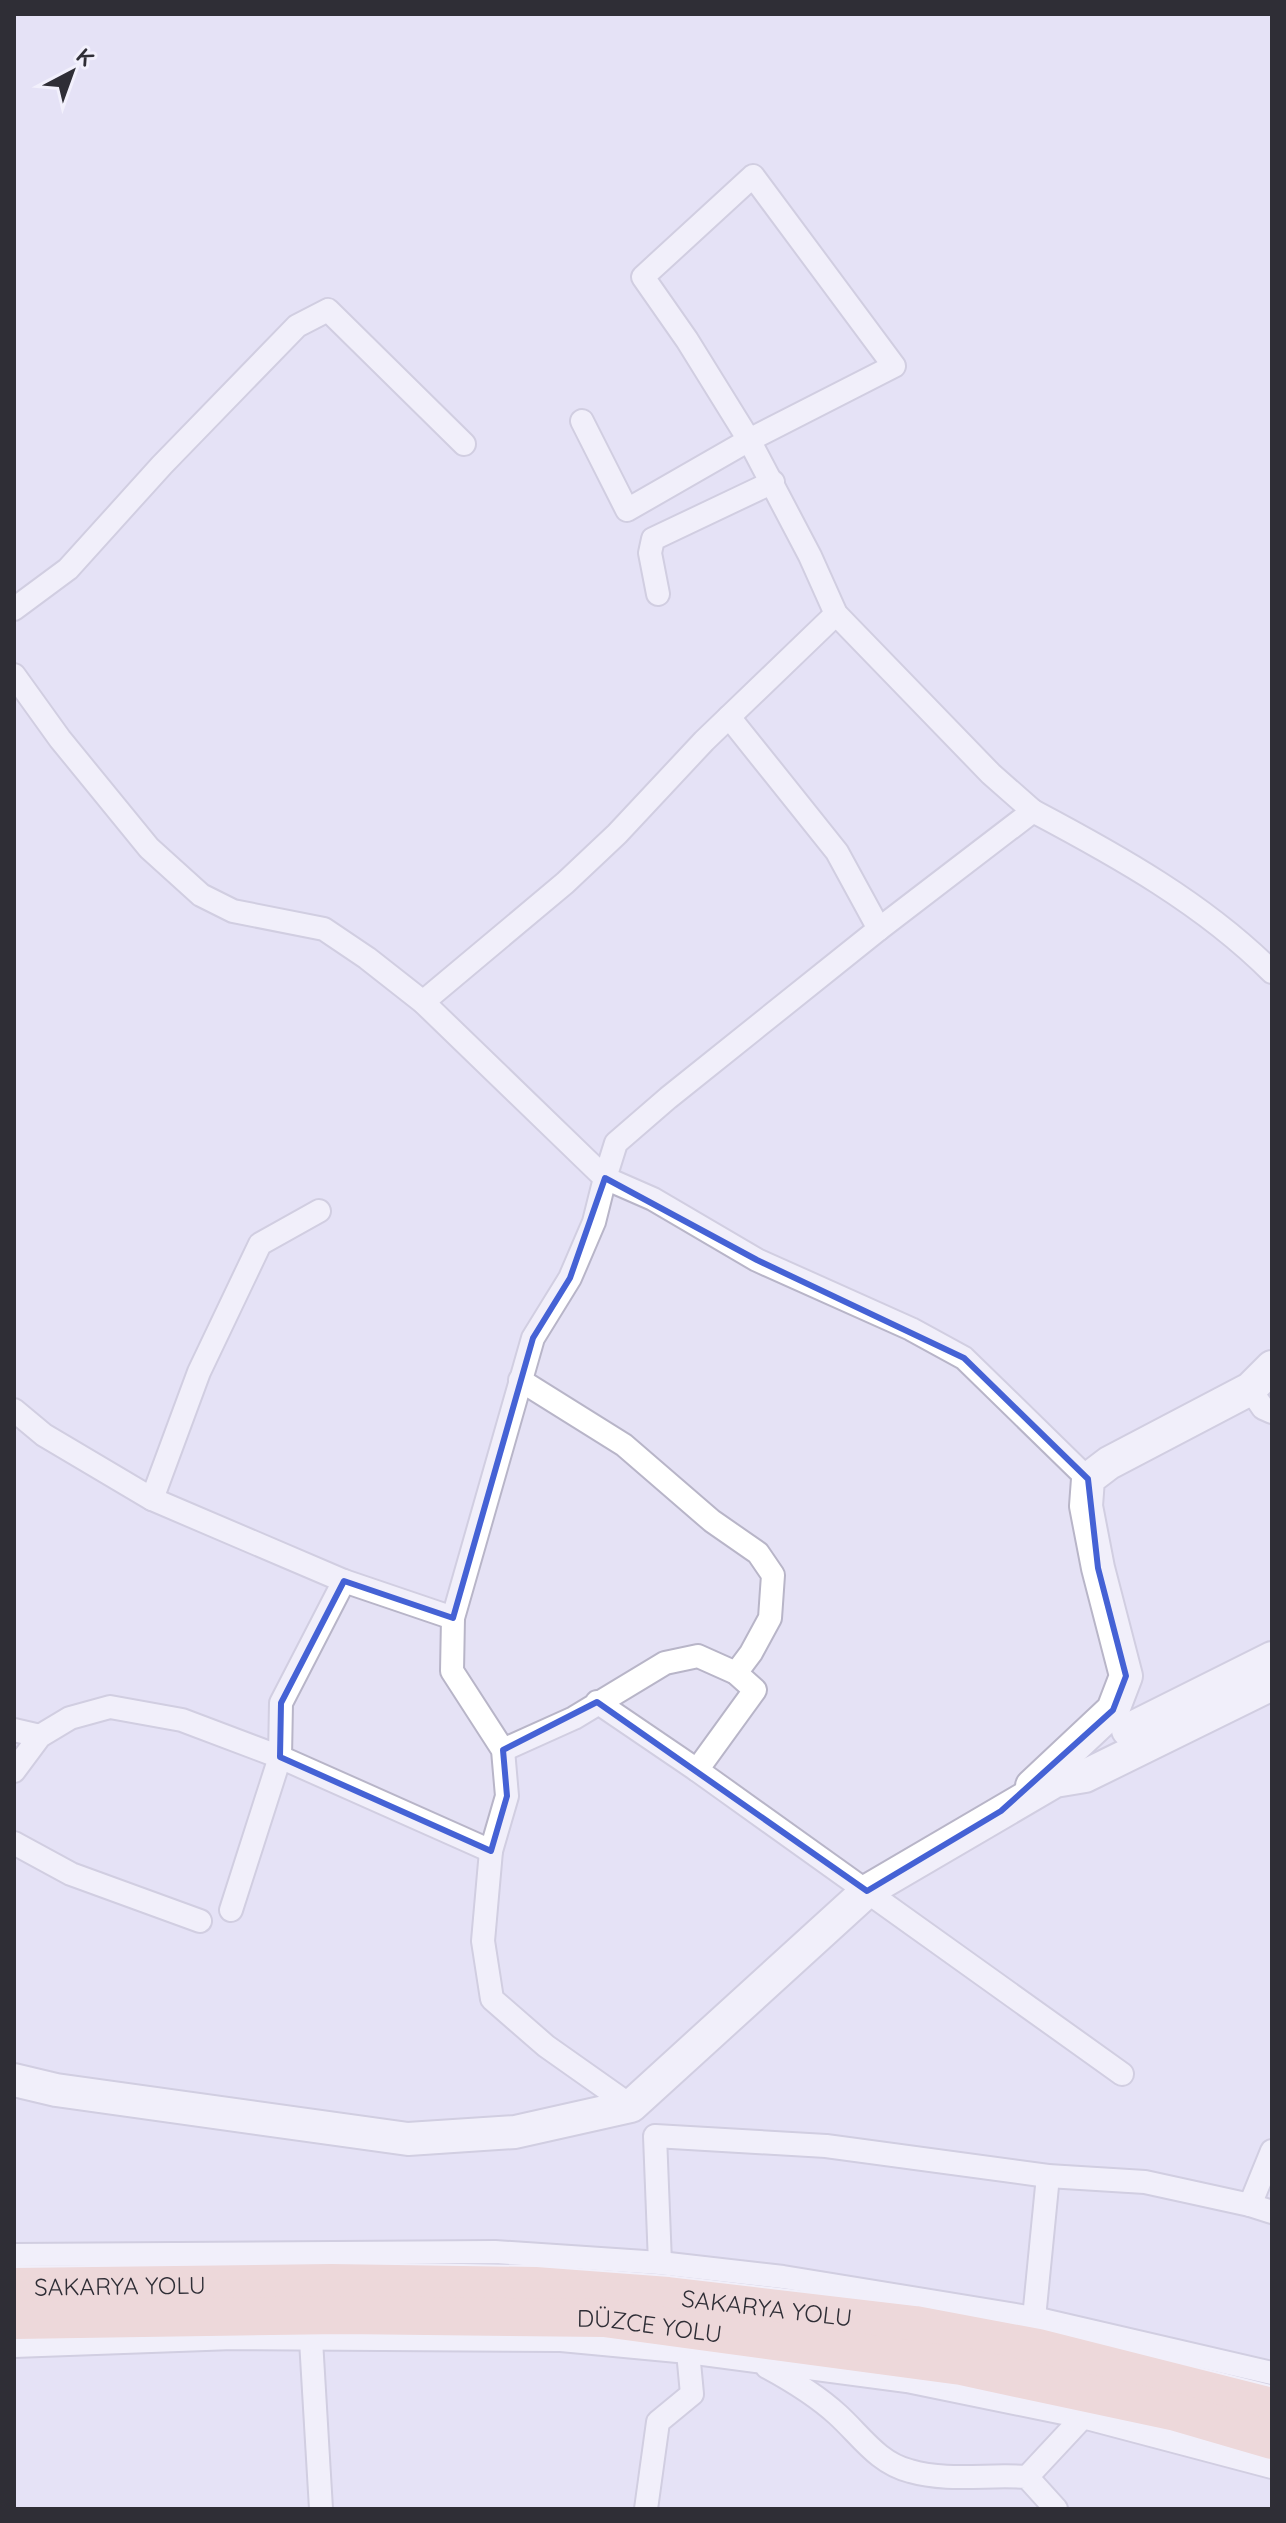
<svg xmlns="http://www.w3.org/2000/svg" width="1286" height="2523" font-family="Quicksand,sans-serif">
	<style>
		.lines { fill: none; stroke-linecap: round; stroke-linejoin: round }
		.minor-casing { stroke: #b8b5c8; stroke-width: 26 }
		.secondary-casing { stroke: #b8b5c8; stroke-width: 36 }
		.trunk-casing { stroke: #fff; stroke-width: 42 }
		.minor { stroke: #fff; stroke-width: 22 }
		.secondary { stroke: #fff; stroke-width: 32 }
		.trunk { stroke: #f7ccb8; stroke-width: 38 }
		.marked { fill: none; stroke: #4562d5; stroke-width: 6; stroke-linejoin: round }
		.labels { text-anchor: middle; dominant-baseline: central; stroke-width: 7; stroke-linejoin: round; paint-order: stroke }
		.street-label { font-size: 24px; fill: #2f2e36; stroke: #f2f0fc }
	</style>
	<rect width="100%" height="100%" fill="#e5e2f5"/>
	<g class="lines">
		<defs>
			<g id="minor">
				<polyline points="582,421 627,510 749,440 894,366 753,176 643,277 687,340 749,440 810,556 836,614 991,774 1033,811"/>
				<polyline points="658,594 650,553 653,539 773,482"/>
				<polyline points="14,609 68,569 162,465 297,326 328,310 464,444"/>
				<polyline points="14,675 60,739 149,848 201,895 233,911 324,929 367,958 423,1002 605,1178 594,1222 570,1278 533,1338 453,1618 452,1671 503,1750 507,1796 491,1851 483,1941 492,1999 546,2046 631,2106"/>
				<polyline points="729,717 837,852 879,929"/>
				<polyline points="423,1002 565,883 617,834 704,741 836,614"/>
				<polyline points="520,1380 624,1445 712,1521 758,1553 773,1575 770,1618 751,1653 736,1673"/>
				<polyline points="1250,1389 1263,1408 1272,1412"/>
				<polyline points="14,1410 44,1435 152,1499 199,1372 260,1244 319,1211"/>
				<path d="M1088 1479 964 1358 911 1329 757 1260 653 1199 605 1178 616 1143 668 1098 879 929 1033 811C1118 856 1204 904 1272 972"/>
				<polyline points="152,1499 344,1581 453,1618"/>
				<polyline points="597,1702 697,1770"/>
				<polyline points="14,1730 40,1736"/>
				<polyline points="503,1750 574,1718 665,1663 698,1656 736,1673 755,1690 697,1770 1122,2074"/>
				<polyline points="14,1771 40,1736 70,1718 110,1707 182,1720 280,1757 491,1851"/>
				<polyline points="14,1843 71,1874 200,1921"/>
				<polyline points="231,1910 280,1757 281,1703 344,1581"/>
				<polyline points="1250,2205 1272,2151"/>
				<polyline points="14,2255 495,2252 660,2263 783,2277 1034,2318 1272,2373"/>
				<polyline points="660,2263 655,2136 826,2146 1048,2176 1145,2182 1250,2205 1272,2212"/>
				<polyline points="1034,2318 1048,2176"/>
				<polyline points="311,2340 321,2509"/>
				<polyline points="14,2346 233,2338 561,2340 688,2352 907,2381 1083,2417 1272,2467"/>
				<path d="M767 2367C793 2381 816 2395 838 2415 861 2436 878 2463 910 2471 948 2482 988 2474 1027 2477L1056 2509"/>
				<polyline points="1027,2477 1083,2417"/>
				<polyline points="646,2509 658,2422 692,2394 688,2352"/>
			</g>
			<g id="secondary">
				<polyline points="1128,1730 1272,1658"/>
				<polyline points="1032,1786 1113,1710 1126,1676 1098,1568 1086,1506 1088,1479 1109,1463 1250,1389 1272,1367"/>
				<polyline points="14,2080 56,2090 408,2139 515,2132 631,2106 867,1891 1055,1781 1085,1776 1272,1684"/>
			</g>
			<g id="trunk">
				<path id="s1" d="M14 2287 331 2283 535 2286 668 2296 915 2325 1038 2348 1272 2407"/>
				<path id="s2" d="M14 2320 342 2315 604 2318 961 2366 1176 2412 1272 2440"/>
			</g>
		</defs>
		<use href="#minor" class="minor-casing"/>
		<use href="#secondary" class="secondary-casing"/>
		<use href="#trunk" class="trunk-casing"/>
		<use href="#minor" class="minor"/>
		<use href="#secondary" class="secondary"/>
		<use href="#trunk" class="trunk"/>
	</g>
	<path d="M0 0H1286V2523H0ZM605 1178 757 1260 964 1358 1088 1479 1098 1568 1126 1676 1113 1710 1001 1811 867 1891 597 1702 503 1750 507 1796 491 1851 280 1757 281 1703 344 1581 453 1618 533 1338 570 1278Z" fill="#e5e2f5" fill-opacity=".55" fill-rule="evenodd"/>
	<path class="marked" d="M605 1178 757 1260 964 1358 1088 1479 1098 1568 1126 1676 1113 1710 1001 1811 867 1891 597 1702 503 1750 507 1796 491 1851 280 1757 281 1703 344 1581 453 1618 533 1338 570 1278Z"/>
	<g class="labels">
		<g class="street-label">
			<text stroke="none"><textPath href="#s1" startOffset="106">SAKARYA YOLU</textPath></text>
			<text stroke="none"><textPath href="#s1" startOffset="754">SAKARYA YOLU</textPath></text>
			<text stroke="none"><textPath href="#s2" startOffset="636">DÜZCE YOLU</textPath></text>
		</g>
	</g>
	<rect width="1286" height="2523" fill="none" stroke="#2f2e36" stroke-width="32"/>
	<g transform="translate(72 72) rotate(41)" stroke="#f2f0fc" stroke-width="6" paint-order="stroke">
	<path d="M0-6L14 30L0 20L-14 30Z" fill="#2f2e36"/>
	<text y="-12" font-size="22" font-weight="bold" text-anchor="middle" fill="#2f2e36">K</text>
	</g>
</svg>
